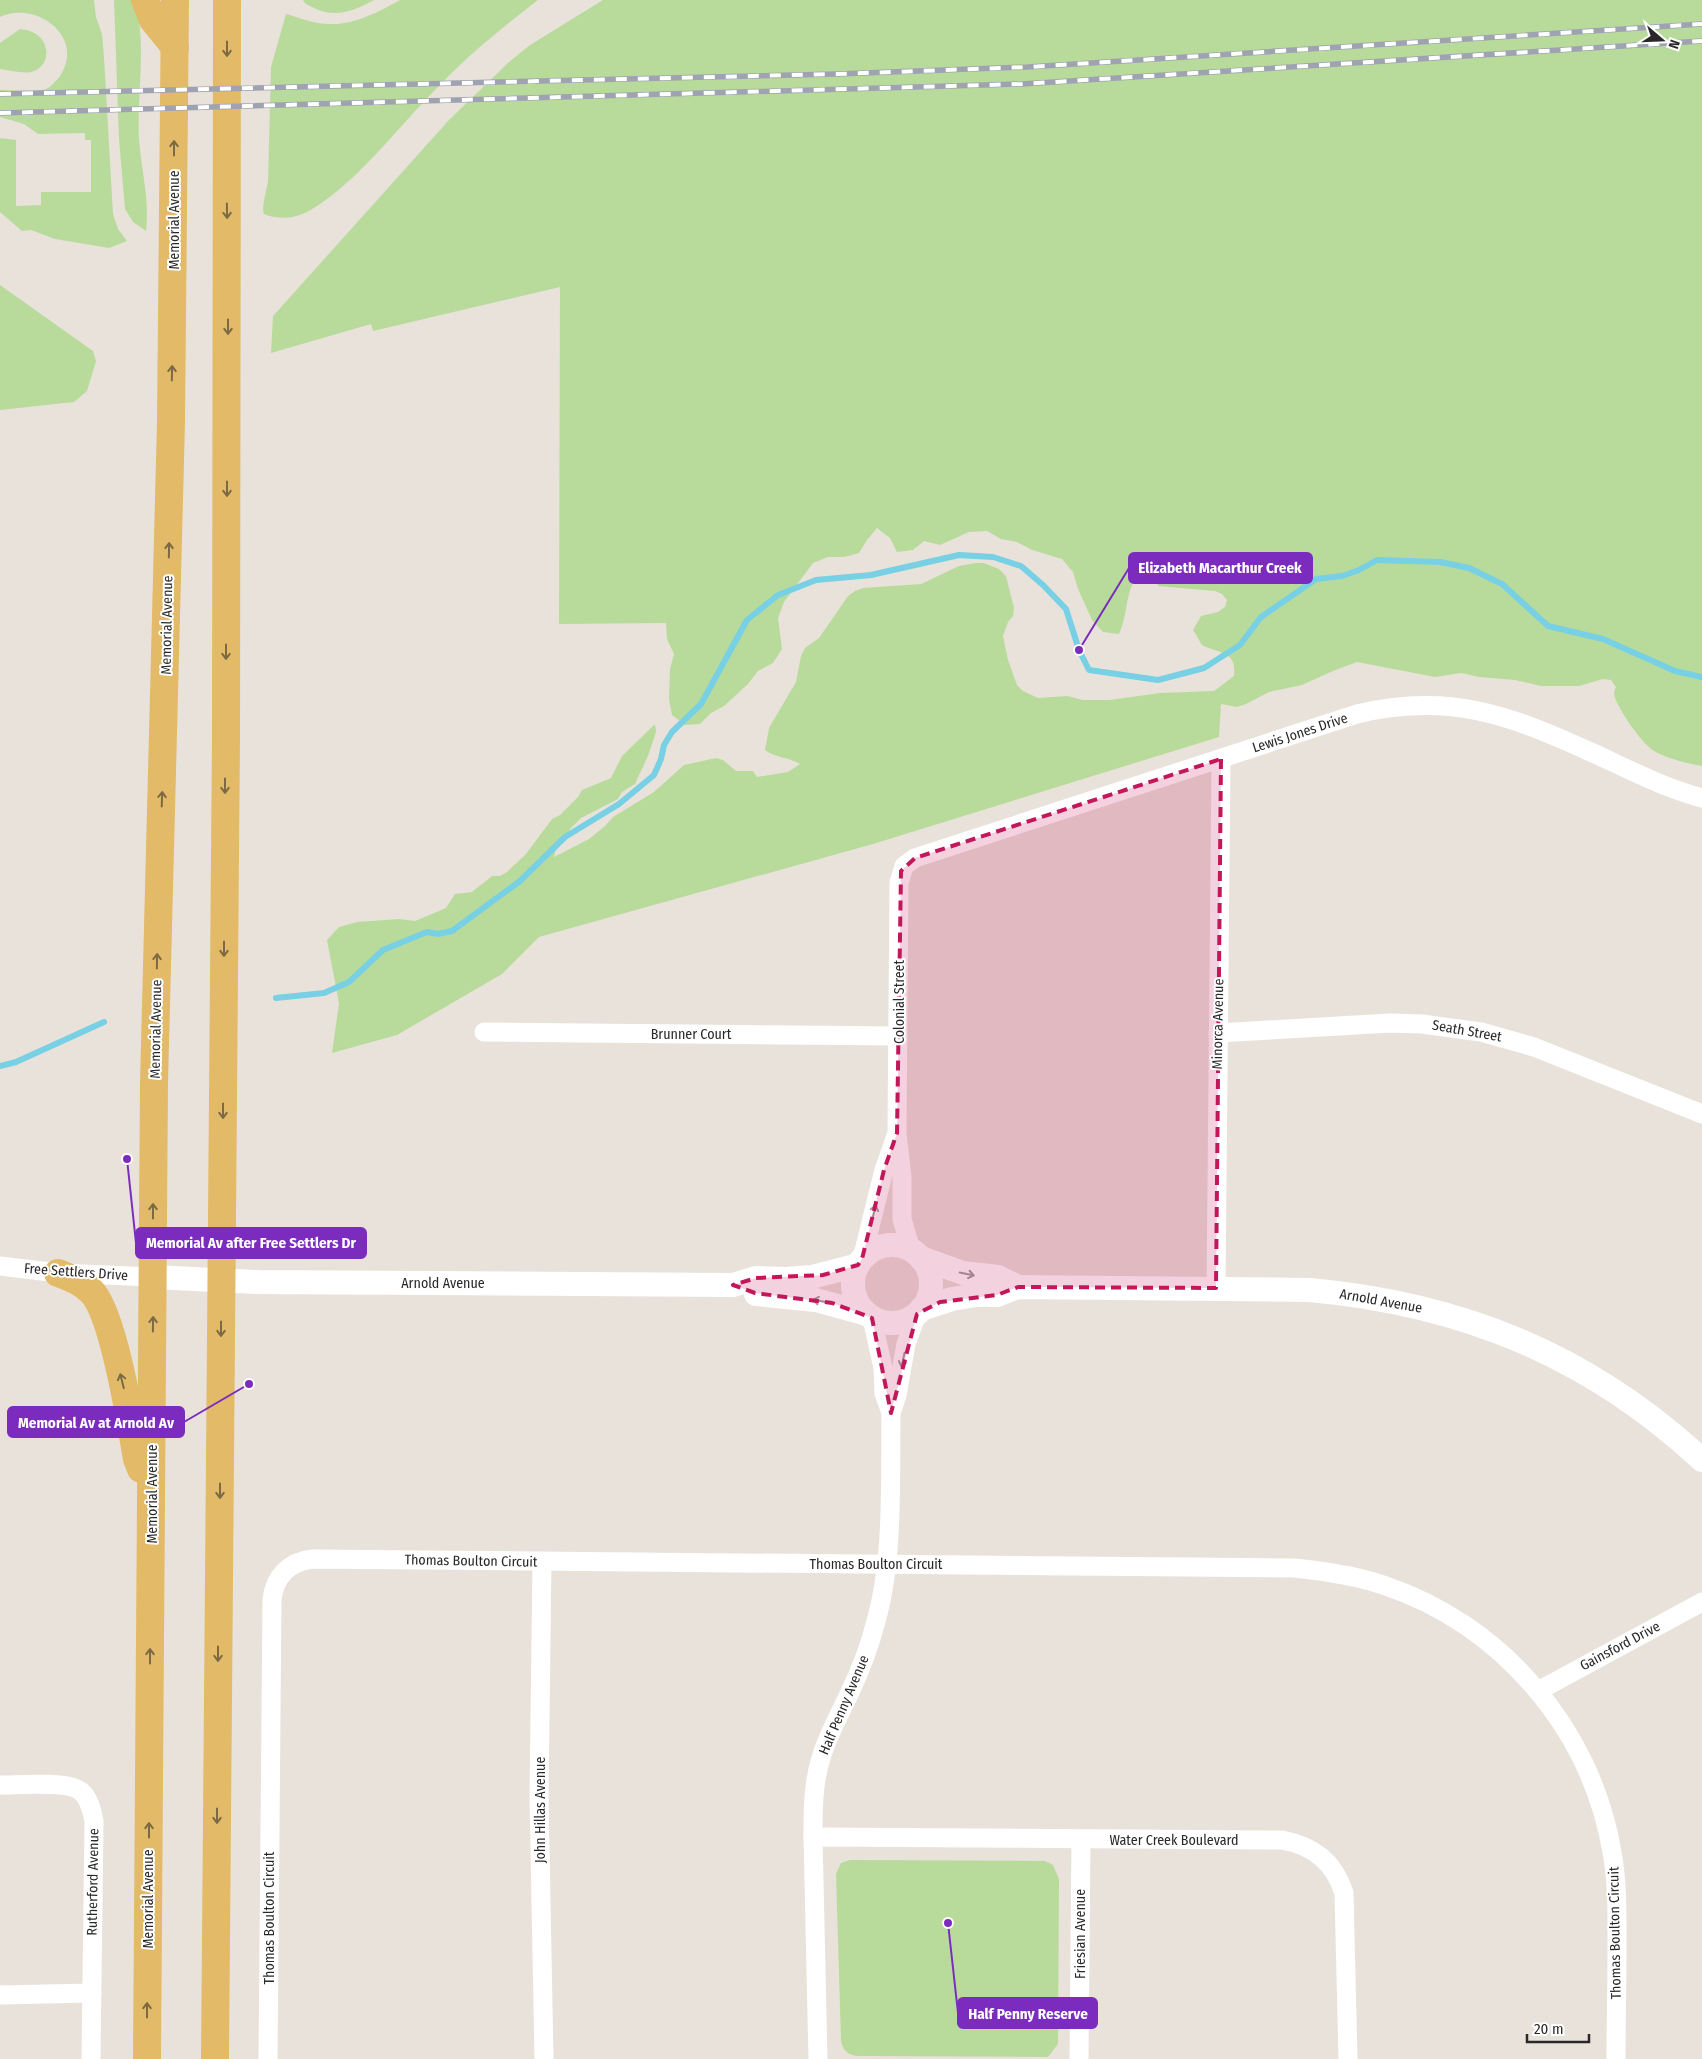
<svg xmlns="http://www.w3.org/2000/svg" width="1702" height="2059" font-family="'Fira Sans Condensed',sans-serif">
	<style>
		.green { fill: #b8db9c }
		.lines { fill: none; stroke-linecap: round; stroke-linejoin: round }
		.stream { stroke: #77d0e3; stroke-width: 6 }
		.minor { stroke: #fff; stroke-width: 19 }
		.tertiary { stroke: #fff; stroke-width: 24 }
		.primary { stroke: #e3ba67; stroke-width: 28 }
		.rail-casing { stroke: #9fa3b1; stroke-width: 5.5 }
		.rail { stroke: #fff; stroke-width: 4; stroke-dasharray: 11; stroke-linecap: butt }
		.oneway { stroke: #7c6a44 }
		.oneway2 { stroke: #9e9e9e }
		.marked { fill: #c2185b; fill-opacity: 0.2; stroke: #c2185b; stroke-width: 4; stroke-dasharray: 10 6; stroke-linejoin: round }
		.labels { text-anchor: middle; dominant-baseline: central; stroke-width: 4; stroke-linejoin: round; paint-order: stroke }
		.street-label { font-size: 14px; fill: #282828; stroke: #fff }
		.leader { fill: none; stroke: #7b2cbf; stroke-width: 2 }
		.callout-dot { fill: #7b2cbf; stroke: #fff; stroke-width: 2 }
		.callout { fill: #7b2cbf; stroke: #7b2cbf; stroke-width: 2 }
		.callout-label { font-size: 15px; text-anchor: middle; font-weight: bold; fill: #fff }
	</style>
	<rect width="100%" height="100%" fill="#e9e2db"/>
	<g class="green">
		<path d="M0 0H94L96 17 102 34 104 57 113 214 118 229 127 241 109 248 55 239 31 230 22 231 0 212V138L16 140V206L41 205V192H91V140H85V133L38 134 24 124 0 117V90C9 90 39 92 46 89 51 87 57 80 60 76 86 38 37 0 0 17Z"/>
		<path d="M114 0H135C147 45 137 92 139 139 141 169 150 200 146 231L133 222 125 209 119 139Z"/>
		<path d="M303 0H374C354 11 334 19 312 7 308 5 305 4 303 0Z"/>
		<path d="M400 0H538C503 27 468 55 438 87 400 125 364 174 320 204 302 217 284 222 264 214 261 208 267 189 268 181L271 67 286 14C301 18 314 24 329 24 355 25 378 12 400 0Z"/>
		<path d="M603 0H1702V766C1686 763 1668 759 1654 751 1643 745 1616 707 1614 694 1614 692 1615 689 1616 687L1611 680 1603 679 1579 686H1541L1515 680 1479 677 1461 673 1435 677 1357 662 1333 671 1302 685 1269 692 1246 704 1237 707 1221 704 1219 737 873 844 539 937 502 974 397 1035 332 1053 339 1003 327 940 339 927 357 922 399 919 415 921 446 908 455 894 472 892 492 876H500L507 872 526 854 552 819 560 815 578 797 582 790 611 778 622 756 655 724 656 732 648 756 635 784 622 792 618 799 581 818 570 829 565 840 556 849 554 857 589 839 605 826 613 817 654 792 684 765 716 758 723 760 736 771H753L757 777 788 772 800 764C789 757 775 758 765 750L769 728 796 682 801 656 805 648 819 638 848 596 855 591 863 588 921 584 959 566 975 563H984L999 569 1006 576 1014 608 1013 616 1008 622 1003 636 1008 660 1017 685 1023 691 1038 698 1067 696 1083 700H1109L1160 693 1214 691 1234 676C1237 650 1219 654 1202 645L1193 630 1201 616 1218 612 1225 607 1227 600 1222 594 1215 591 1158 586 1157 579 1138 573C1124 595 1129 612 1119 634L1103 632 1092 620 1078 589 1073 572 1062 559 1032 550 1017 542 1001 539 987 531 969 532 940 545 924 541 913 550 897 552 890 538 877 528 867 540 859 553 844 557H828L813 563 784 602 778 618 782 649 773 663 758 671 748 684 724 706 711 713 700 724 685 725 672 715 669 699 670 669 674 654 667 639 666 623 559 624 560 287 373 331 371 324 271 353 273 316 449 120 509 62 530 45Z"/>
		<path d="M20 29C52 31 54 67 31 72 21 74 10 70 0 69V43Z"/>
		<polygon points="0,285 93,351 96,361 87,391 74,402 0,410"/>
		<path d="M850 1860 1045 1861 1053 1865 1059 1879 1058 2044 1048 2057 858 2056C848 2055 842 2050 841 2040L836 1874 841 1863Z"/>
	</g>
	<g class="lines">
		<g class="stream">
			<polyline points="276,998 324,993 349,982 383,950 427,932 438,934 452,931 520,881 565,837 619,804 654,775 661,759 664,745 672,732 701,704 747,620 778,595 816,580 871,575 959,555 993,557 1021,566 1043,585 1066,609 1079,650 1089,670 1158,680 1204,668 1240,645 1261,617 1316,579 1342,576 1359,570 1377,560 1440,562 1469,568 1502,584 1548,626 1603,639 1675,671 1702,677"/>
			<polyline points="0,1066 16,1062 104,1022"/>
		</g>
		<g class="minor">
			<polyline points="484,1032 898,1036"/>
			<polyline points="1218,1033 1390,1023 1422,1024 1481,1032 1534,1047 1702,1114"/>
			<path d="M911 1250 902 1219V1177L897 1133 899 883 904 866 915 858 1357 714C1449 692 1510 715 1593 753 1628 769 1664 788 1702 798"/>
			<polyline points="862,1259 884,1170 896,1136"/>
			<polyline points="0,1266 58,1273 153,1277"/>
			<polyline points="1216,1288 1221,759"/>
			<polyline points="891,1413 897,1395 906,1344 917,1314"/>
			<polyline points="542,1561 539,1796 544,2059"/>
			<polyline points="1538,1691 1702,1602"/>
			<path d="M0 1785C17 1785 66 1781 79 1790 89 1796 92 1811 94 1821L91 2059"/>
			<path d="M813 1837 1282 1840C1314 1846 1334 1862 1344 1893L1348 2059"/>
			<polyline points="0,1995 92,1993"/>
			<path d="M268 2059 272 1599C275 1576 289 1562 312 1559L1294 1568C1324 1571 1354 1575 1383 1585 1501 1624 1591 1728 1612 1852 1618 1885 1617 1919 1617 1953 1617 1989 1616 2024 1616 2059"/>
			<path d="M818 2059 813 1837C813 1810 813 1783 821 1758 828 1734 840 1714 850 1692 861 1669 870 1645 876 1621 894 1559 890 1477 891 1413L884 1393 883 1368 872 1318"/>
			<polyline points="1079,2059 1081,1839"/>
		</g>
		<g class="tertiary">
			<circle cx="892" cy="1284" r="39"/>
			<polyline points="921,1258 963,1273 998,1277 1018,1287"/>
			<polyline points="153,1277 258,1282 733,1285 756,1278 786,1279 812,1277 858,1265"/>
			<polyline points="756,1294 816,1300 867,1314"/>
			<path d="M921 1309 952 1299 976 1295H997L1018 1287 1310 1290C1463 1304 1590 1356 1702 1460"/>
		</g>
		<g class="primary">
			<polyline points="145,0 153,20 175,47"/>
			<path d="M58 1273C71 1278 82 1282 92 1292 114 1316 131 1424 137 1459L141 1469"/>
			<polyline points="147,2059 154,1083 171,422 175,0"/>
			<polyline points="215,2059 226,737 227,0"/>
		</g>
		<defs>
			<g id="rail">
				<polyline points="0,94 837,74 1028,67 1702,24"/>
				<polyline points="0,113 1022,84 1702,41"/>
			</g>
		</defs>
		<use href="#rail" class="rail-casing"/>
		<use href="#rail" class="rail"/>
	</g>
	<defs><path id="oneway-shaft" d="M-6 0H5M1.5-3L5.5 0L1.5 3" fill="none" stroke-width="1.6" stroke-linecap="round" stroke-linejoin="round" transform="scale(1.25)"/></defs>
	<g class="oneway">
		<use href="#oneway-shaft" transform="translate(227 49) rotate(90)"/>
		<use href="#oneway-shaft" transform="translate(174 148) rotate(-90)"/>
		<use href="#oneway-shaft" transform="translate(227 211) rotate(89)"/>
		<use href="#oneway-shaft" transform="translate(228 327) rotate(90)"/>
		<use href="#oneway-shaft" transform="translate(172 373) rotate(-89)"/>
		<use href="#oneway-shaft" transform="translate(227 489) rotate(90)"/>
		<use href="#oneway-shaft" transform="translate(169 550) rotate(-89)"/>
		<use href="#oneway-shaft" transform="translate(226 652) rotate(90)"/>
		<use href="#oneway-shaft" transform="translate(225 786) rotate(90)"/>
		<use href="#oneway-shaft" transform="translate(162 799) rotate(-88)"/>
		<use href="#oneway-shaft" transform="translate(224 949) rotate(90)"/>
		<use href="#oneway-shaft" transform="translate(157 961) rotate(-89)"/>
		<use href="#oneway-shaft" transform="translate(223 1111) rotate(90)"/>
		<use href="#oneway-shaft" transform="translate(153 1211) rotate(-90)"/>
		<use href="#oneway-shaft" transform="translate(153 1324) rotate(-89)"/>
		<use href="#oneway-shaft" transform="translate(221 1329) rotate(90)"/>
		<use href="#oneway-shaft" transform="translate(122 1381) rotate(-104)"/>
		<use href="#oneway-shaft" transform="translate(220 1491) rotate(90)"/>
		<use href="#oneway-shaft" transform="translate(218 1654) rotate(90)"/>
		<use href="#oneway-shaft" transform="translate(150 1656) rotate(-90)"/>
		<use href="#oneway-shaft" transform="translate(217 1816) rotate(90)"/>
		<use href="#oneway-shaft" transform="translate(149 1830) rotate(-90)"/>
		<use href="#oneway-shaft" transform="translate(147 2010) rotate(-90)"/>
	</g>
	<g class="oneway2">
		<use href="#oneway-shaft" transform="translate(874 1212) rotate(-76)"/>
		<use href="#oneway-shaft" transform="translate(967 1274) rotate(12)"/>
		<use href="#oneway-shaft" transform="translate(820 1301) rotate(-168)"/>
		<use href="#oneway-shaft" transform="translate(903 1360) rotate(102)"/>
	</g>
	<path class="marked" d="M1221 759 1216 1288 1018 1287 997 1295 940 1302 917 1314 891 1413 872 1318 832 1303 755 1293 733 1285 756 1278 823 1275 858 1265 862 1259 884 1170 897 1133 901 871 915 858Z"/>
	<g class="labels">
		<g class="street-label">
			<text transform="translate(174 220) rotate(-90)">Memorial Avenue</text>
			<text transform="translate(167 625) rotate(-89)">Memorial Avenue</text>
			<text transform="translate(1300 733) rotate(-18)">Lewis Jones Drive</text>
			<text transform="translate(899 1002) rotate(-90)">Colonial Street</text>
			<text transform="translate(1218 1024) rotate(-89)">Minorca Avenue</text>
			<text transform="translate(156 1029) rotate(-89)">Memorial Avenue</text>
			<text transform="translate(1467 1031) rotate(10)">Seath Street</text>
			<text x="691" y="1034">Brunner Court</text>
			<text transform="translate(76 1272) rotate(4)">Free Settlers Drive</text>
			<text x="443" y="1283">Arnold Avenue</text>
			<text transform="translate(1381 1301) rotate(10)">Arnold Avenue</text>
			<text transform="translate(152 1494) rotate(-90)">Memorial Avenue</text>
			<text transform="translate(471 1561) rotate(1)">Thomas Boulton Circuit</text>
			<text x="876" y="1564">Thomas Boulton Circuit</text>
			<text transform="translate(1620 1646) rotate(-28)">Gainsford Drive</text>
			<text transform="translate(844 1705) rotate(-67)">Half Penny Avenue</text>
			<text transform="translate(540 1810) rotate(-90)">John Hillas Avenue</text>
			<text x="1174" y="1840">Water Creek Boulevard</text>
			<text transform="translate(93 1882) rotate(-89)">Rutherford Avenue</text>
			<text transform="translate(148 1899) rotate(-90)">Memorial Avenue</text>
			<text transform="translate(269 1918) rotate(-90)">Thomas Boulton Circuit</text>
			<text transform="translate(1615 1933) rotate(-91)">Thomas Boulton Circuit</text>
			<text transform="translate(1080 1934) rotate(-90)">Friesian Avenue</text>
		</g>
	</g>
	<path class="leader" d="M1079 650L1129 568M127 1159L136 1243M249 1384L184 1422M948 1923L958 2013"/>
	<g class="callout-dot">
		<circle cx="1079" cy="650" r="5"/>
		<circle cx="127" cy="1159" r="5"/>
		<circle cx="249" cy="1384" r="5"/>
		<circle cx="948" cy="1923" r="5"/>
	</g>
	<g class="callout">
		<rect x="1129" y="553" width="183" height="30" rx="5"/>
		<rect x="136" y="1228" width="230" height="30" rx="5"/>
		<rect x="8" y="1407" width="176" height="30" rx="5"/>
		<rect x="958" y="1998" width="139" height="30" rx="5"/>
	</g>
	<g class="callout-label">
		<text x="1220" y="573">Elizabeth Macarthur Creek</text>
		<text x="251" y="1248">Memorial Av after Free Settlers Dr</text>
		<text x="96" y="1428">Memorial Av at Arnold Av</text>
		<text x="1028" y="2019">Half Penny Reserve</text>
	</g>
	<g transform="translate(1662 40) rotate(109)" stroke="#ffffff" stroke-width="4" paint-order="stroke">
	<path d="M0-4L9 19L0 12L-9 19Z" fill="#282828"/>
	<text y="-8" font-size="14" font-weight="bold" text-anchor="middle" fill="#282828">N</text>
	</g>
	<path d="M1527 2034v8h62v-8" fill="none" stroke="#282828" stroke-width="2.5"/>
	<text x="1534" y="2034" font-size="15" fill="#282828" stroke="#ffffff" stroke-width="4" paint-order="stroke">20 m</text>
</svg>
